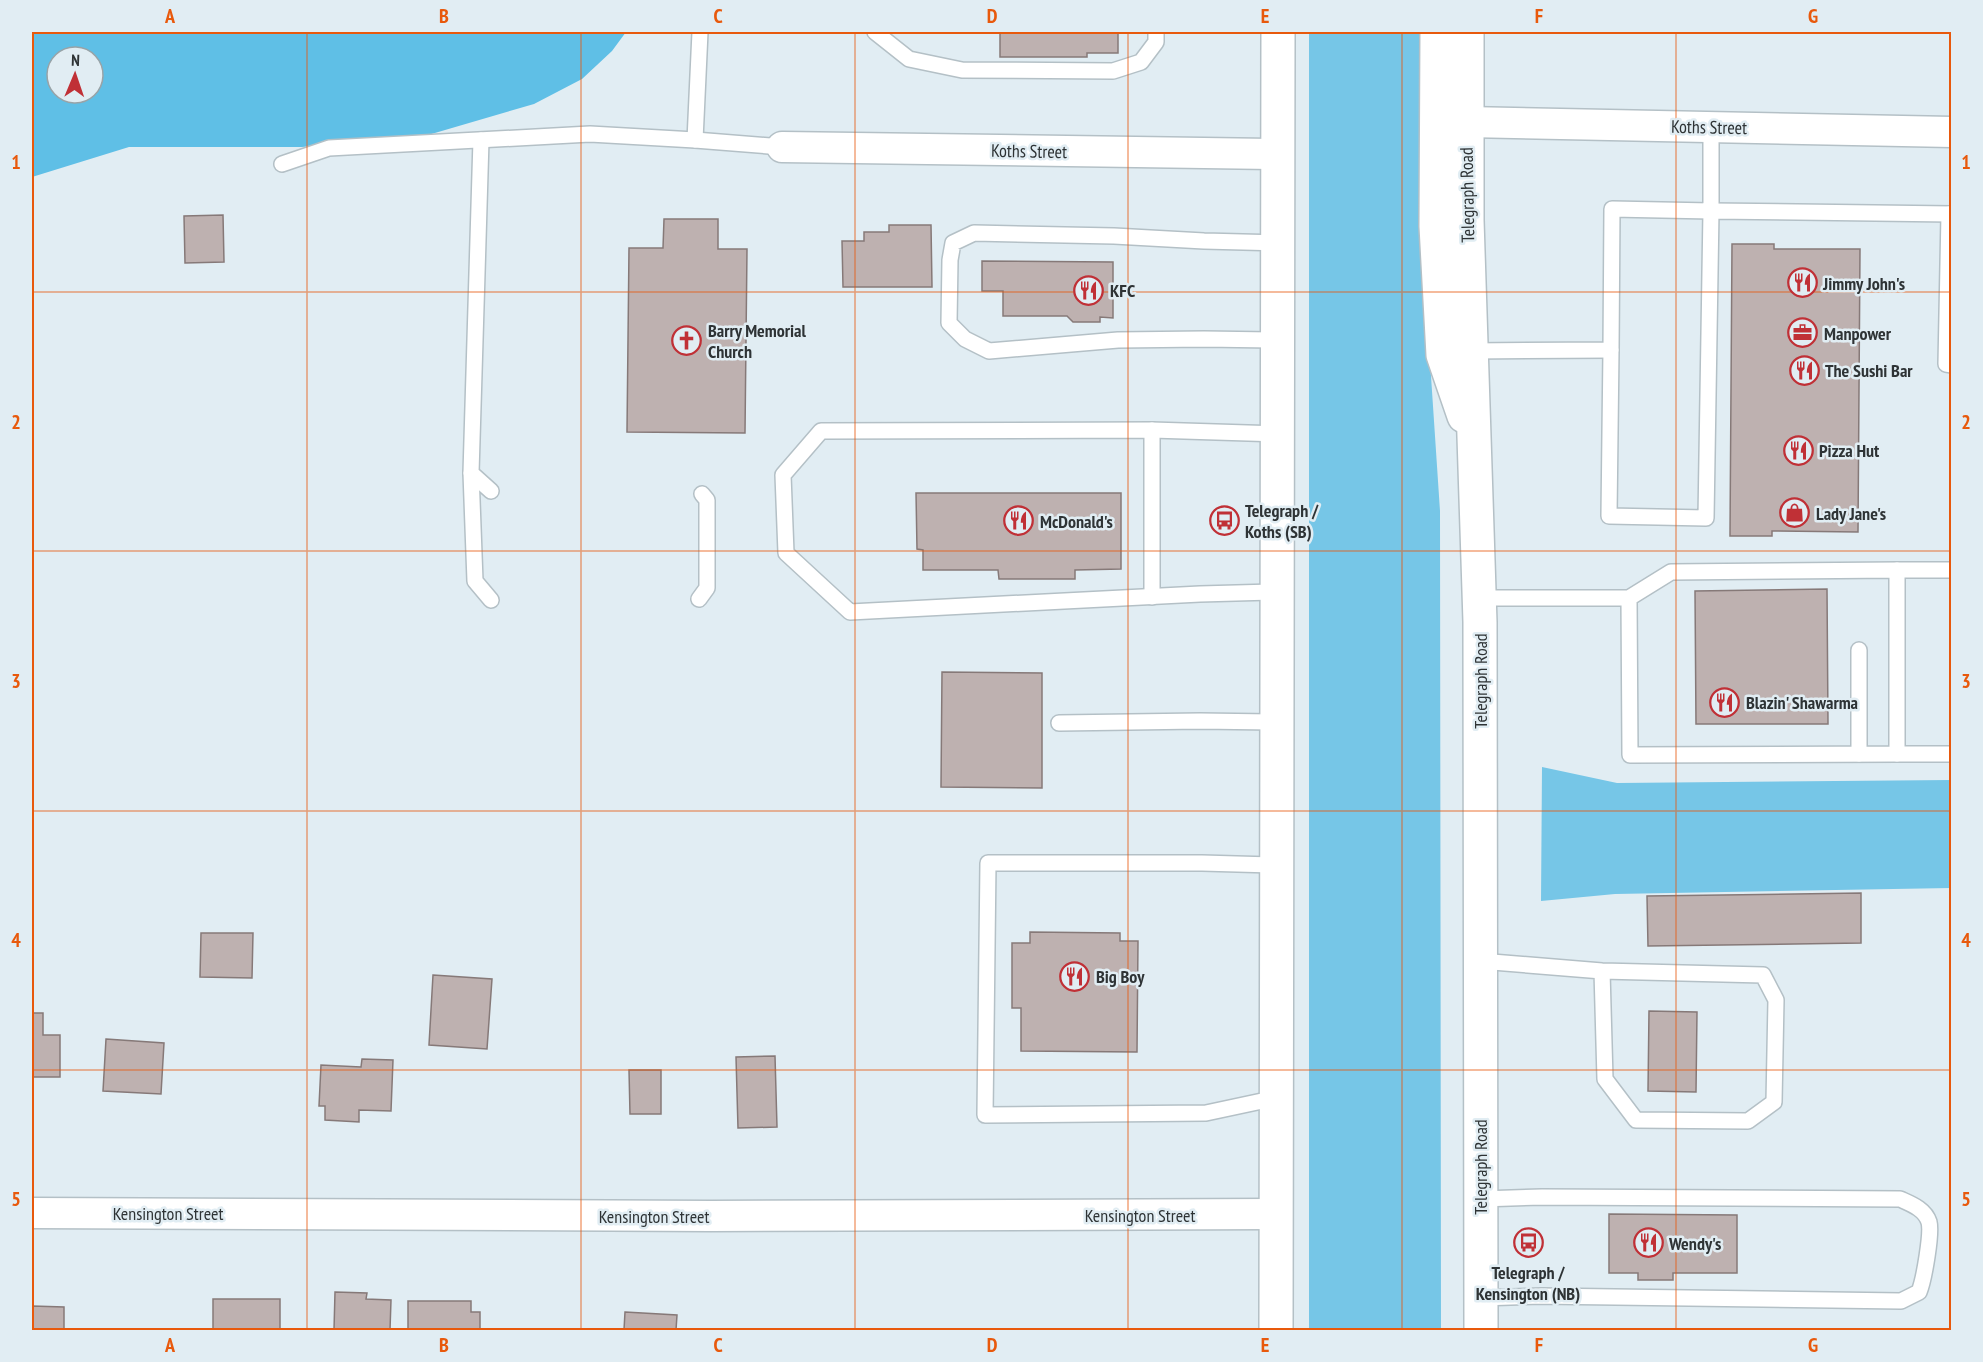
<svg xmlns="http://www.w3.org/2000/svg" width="1983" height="1362" font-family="'PT Sans Narrow',sans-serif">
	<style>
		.green { fill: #76c6e7 }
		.forest { fill: #5fbfe6; fill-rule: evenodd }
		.building { fill: #beb1b0; stroke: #867978; stroke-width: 1.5 }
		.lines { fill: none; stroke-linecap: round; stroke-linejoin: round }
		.service-casing { stroke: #b4c0c6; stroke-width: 18 }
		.minor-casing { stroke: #b4c0c6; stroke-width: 33 }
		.primary-casing { stroke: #b4c0c6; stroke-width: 36 }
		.service { stroke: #fff; stroke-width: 15 }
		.minor { stroke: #fff; stroke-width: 30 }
		.primary { stroke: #fff; stroke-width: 33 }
		.grid { fill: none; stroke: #e8590c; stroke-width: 1.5; stroke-opacity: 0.55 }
		.labels { text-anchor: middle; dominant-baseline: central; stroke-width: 5; stroke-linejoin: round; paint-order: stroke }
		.street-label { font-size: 18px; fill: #2e3335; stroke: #e1edf3 }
		.poi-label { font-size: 18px; font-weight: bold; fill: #2e3335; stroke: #e1edf3; text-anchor: start }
		.neatline { fill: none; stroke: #e8590c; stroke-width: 2 }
		.grid-label { font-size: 20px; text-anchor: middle; font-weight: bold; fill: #e8590c }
	</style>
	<rect width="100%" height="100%" fill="#e1edf3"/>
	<g class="green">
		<polygon points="1309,32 1422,32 1420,211 1440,511 1441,1330 1309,1330"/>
		<polygon points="1542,767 1617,783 1951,780 1951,888 1615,894 1541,901"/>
	</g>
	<path class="forest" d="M32 32H626L612 51 582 79 534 104 428 135 302 147H129L32 177ZM57 57H93V93H57Z"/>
	<g class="building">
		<polygon points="1000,32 1118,32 1118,53 1087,53 1087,57 1000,57"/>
		<polygon points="223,215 224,262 185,263 184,216"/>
		<polygon points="664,219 718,219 718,249 747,249 745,433 627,432 629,248 663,248"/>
		<polygon points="889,225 931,225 932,287 843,287 842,241 864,241 864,232 889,232"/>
		<polygon points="1732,244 1774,244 1774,249 1860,249 1858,532 1772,531 1772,536 1730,536"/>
		<polygon points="982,261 1113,262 1113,318 1100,317 1100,322 1073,322 1067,316 1003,316 1003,291 982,291"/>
		<polygon points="916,493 1121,493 1121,569 1075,570 1075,579 999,579 998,570 923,570 923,550 917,549"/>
		<polygon points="1827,589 1828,724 1696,724 1695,591"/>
		<polygon points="942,672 1042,673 1042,788 941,787"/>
		<polygon points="1861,893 1861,943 1648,946 1647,896"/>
		<polygon points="1030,932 1120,933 1120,941 1138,941 1137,1052 1021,1051 1021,1008 1012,1008 1012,943 1030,943"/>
		<polygon points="201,933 253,933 252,978 200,977"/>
		<polygon points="433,975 492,979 487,1049 429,1045"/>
		<polygon points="1649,1011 1697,1012 1696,1092 1648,1091"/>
		<polygon points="32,1013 43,1013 43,1035 60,1035 60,1077 32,1077"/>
		<polygon points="106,1039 164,1043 161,1094 103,1091"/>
		<polygon points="775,1056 777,1127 738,1128 736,1057"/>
		<polygon points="362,1059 393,1060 391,1111 359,1110 359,1122 325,1120 325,1106 319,1106 321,1065 361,1067"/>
		<polygon points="629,1070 661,1070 661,1114 630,1114"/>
		<polygon points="1609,1214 1737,1215 1737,1273 1673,1273 1673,1280 1638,1280 1638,1273 1609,1273"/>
		<polygon points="335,1292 367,1293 366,1299 391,1300 390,1330 334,1330"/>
		<rect x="213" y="1299" width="67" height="31"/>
		<polygon points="408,1301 471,1301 471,1312 480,1312 480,1330 408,1330"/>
		<polygon points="32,1306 64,1307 64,1330 32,1330"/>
		<polygon points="625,1312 677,1315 676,1330 624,1330"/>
	</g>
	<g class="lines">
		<defs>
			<g id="service">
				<polyline points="875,32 909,59 962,70 1113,71 1141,62 1156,42 1156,32"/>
				<polyline points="481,140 471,473 491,491"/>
				<polyline points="695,140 700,32"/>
				<polyline points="282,164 329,148 590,134 695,140 782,147"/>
				<polyline points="1949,214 1946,364 1952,365"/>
				<polyline points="1276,340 1204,339 1118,340 989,351 965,339 949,323 950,260 953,243 974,233 1114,236 1204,241 1277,243"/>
				<polyline points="1611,350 1609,516 1706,518 1711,211 1952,214"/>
				<polyline points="1471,351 1611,350 1612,209 1711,211 1711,127"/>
				<polyline points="471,473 475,581 491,600"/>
				<polyline points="1897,570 1952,570"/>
				<polyline points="1276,592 1200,594 850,612 786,553 783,475 821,431 1152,430 1277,434"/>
				<polyline points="1152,597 1152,430"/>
				<polyline points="1479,598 1629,598 1671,572 1897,570 1897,754 1630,755 1629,598"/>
				<polyline points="699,599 707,588 707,500 702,494"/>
				<polyline points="1059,723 1200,721 1276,722"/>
				<polyline points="1859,754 1859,650"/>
				<polyline points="1897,754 1952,754"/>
				<polyline points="1480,961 1602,971 1763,975 1776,1000 1774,1102 1748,1121 1636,1120 1605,1079 1602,971"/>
				<polyline points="1276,1098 1206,1113 985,1115 988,863 1202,863 1276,865"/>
				<path d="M1481 1199 1542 1197 1900 1199C1911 1204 1925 1209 1929 1222 1932 1233 1924 1280 1919 1292L1901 1301 1542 1296 1481 1298"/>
			</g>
			<g id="minor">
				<polyline points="1467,122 1952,132"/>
				<polyline points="782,147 1277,154"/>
				<polyline points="32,1213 711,1216 1276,1214"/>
			</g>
			<g id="primary">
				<polyline points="1437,32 1436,226 1443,355 1464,416"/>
				<polyline points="1467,32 1467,220 1480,622 1481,1330"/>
				<polyline points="1276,1330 1278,32"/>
			</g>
		</defs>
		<use href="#service" class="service-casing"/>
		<use href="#minor" class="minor-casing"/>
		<use href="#primary" class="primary-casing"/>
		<use href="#service" class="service"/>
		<use href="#minor" class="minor"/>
		<use href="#primary" class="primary"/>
	</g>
	<path class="grid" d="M307 32V1330M581 32V1330M855 32V1330M1128 32V1330M1402 32V1330M1676 32V1330M32 292H1952M32 551H1952M32 811H1952M32 1070H1952"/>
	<defs>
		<symbol id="restaurant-ring" viewBox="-11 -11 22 22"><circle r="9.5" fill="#e1edf3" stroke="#c03036" stroke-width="1.5"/><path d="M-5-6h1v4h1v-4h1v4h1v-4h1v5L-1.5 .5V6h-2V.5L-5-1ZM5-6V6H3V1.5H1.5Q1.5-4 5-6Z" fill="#c03036"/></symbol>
		<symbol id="office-ring" viewBox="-11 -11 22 22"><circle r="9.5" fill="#e1edf3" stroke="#c03036" stroke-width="1.5"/><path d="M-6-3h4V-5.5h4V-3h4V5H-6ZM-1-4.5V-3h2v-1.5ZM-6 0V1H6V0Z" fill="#c03036"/></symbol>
		<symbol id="church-ring" viewBox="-11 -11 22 22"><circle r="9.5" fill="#e1edf3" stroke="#c03036" stroke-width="1.5"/><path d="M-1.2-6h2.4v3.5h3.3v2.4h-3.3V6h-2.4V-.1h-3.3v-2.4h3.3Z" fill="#c03036"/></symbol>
		<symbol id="shop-ring" viewBox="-11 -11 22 22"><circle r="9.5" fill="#e1edf3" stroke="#c03036" stroke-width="1.5"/><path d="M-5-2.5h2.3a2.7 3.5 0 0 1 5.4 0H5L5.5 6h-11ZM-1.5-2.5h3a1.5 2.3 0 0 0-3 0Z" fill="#c03036"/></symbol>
		<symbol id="bus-ring" viewBox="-11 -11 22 22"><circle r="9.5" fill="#e1edf3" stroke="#c03036" stroke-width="1.5"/><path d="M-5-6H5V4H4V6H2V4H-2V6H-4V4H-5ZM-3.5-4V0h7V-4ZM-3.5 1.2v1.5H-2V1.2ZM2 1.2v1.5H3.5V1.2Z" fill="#c03036"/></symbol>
	</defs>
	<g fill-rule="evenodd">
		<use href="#restaurant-ring" x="1786" y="266" width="33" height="33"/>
		<use href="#restaurant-ring" x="1072" y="274" width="33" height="33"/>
		<use href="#office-ring" x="1786" y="316" width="33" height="33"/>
		<use href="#church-ring" x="670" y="324" width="33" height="33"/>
		<use href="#restaurant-ring" x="1788" y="354" width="33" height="33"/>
		<use href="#restaurant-ring" x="1782" y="434" width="33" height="33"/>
		<use href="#shop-ring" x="1778" y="496" width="33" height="33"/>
		<use href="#bus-ring" x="1208" y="504" width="33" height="33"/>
		<use href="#restaurant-ring" x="1002" y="504" width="33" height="33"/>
		<use href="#restaurant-ring" x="1708" y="686" width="33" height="33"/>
		<use href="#restaurant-ring" x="1058" y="960" width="33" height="33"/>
		<use href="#bus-ring" x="1512" y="1226" width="33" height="33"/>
		<use href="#restaurant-ring" x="1632" y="1226" width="33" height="33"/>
	</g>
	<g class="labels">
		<g class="street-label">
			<text transform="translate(1709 127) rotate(1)">Koths Street</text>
			<text transform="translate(1029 151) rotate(1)">Koths Street</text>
			<text transform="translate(1467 195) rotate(-91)">Telegraph Road</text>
			<text transform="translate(1480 681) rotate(-90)">Telegraph Road</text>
			<text transform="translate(1480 1167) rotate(-90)">Telegraph Road</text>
			<text x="168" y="1213">Kensington Street</text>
			<text x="1140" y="1215">Kensington Street</text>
			<text x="654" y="1216">Kensington Street</text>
		</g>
		<g class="poi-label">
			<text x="1823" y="283">Jimmy John's</text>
			<text x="1110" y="290">KFC</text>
			<text x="708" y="330">Barry Memorial<tspan x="708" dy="21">Church</tspan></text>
			<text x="1824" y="333">Manpower</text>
			<text x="1825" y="370">The Sushi Bar</text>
			<text x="1819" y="450">Pizza Hut</text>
			<text x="1245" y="510">Telegraph /<tspan x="1245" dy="21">Koths (SB)</tspan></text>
			<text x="1816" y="513">Lady Jane's</text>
			<text x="1040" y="521">McDonald's</text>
			<text x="1746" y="702">Blazin' Shawarma</text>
			<text x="1096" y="976">Big Boy</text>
			<text x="1669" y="1243">Wendy's</text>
			<text x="1528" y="1272" text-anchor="middle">Telegraph /<tspan x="1528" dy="21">Kensington (NB)</tspan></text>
		</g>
	</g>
	<rect width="1983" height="1362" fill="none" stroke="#e1edf3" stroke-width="66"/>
	<g transform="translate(75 75) rotate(2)"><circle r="28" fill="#e1edf3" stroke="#99a3a7" stroke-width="1.5"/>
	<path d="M0-4.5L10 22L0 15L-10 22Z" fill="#c03036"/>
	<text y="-9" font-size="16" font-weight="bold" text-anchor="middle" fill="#2e3335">N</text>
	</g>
	<rect x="33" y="33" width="1917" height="1296" class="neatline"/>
	<g class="grid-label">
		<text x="170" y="23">A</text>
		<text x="444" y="23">B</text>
		<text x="718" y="23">C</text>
		<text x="992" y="23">D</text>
		<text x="1265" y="23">E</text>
		<text x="1539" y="23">F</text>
		<text x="1813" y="23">G</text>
		<text x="16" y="169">1</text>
		<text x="1966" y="169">1</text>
		<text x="16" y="429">2</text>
		<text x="1966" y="429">2</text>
		<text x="16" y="688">3</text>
		<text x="1966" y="688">3</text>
		<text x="16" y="947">4</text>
		<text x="1966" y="947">4</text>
		<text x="16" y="1206">5</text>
		<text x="1966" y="1206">5</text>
		<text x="170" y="1352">A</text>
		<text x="444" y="1352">B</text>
		<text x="718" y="1352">C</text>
		<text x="992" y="1352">D</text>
		<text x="1265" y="1352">E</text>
		<text x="1539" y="1352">F</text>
		<text x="1813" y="1352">G</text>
	</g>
</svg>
